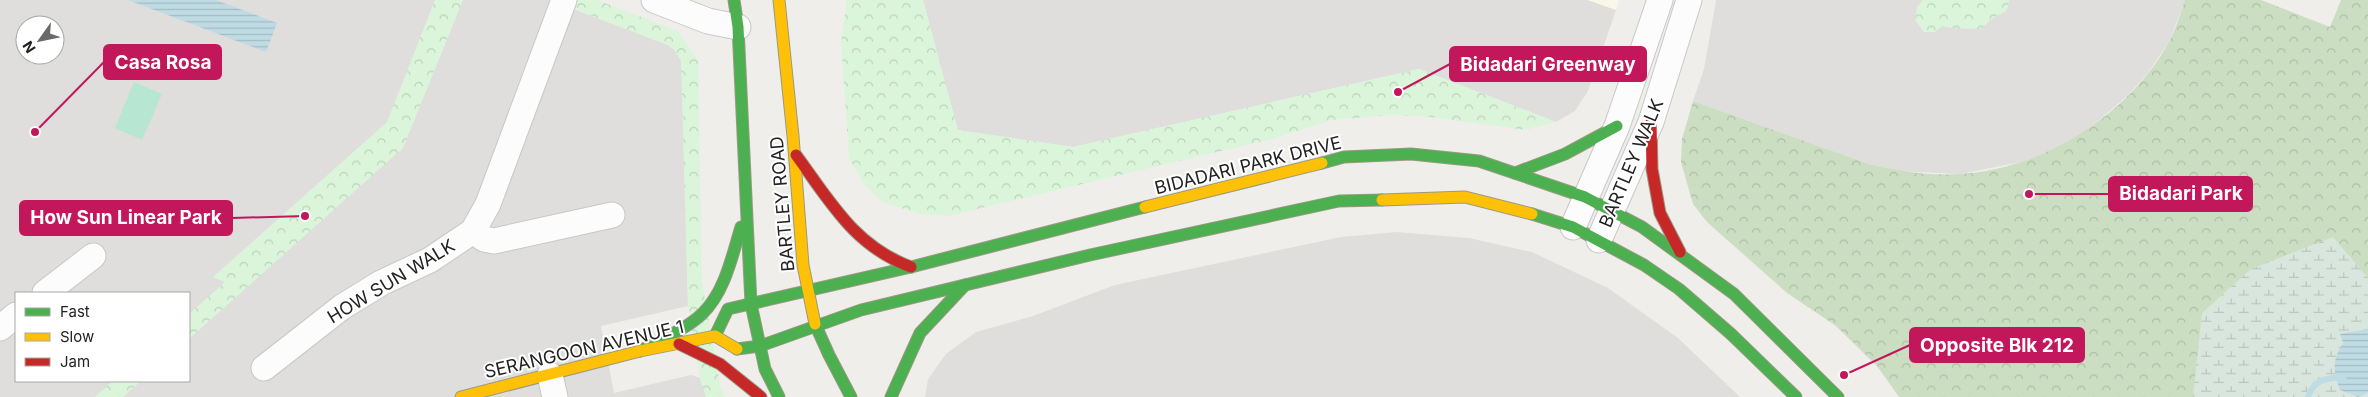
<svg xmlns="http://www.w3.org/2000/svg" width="2368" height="397" font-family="Inter,sans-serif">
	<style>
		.residential { fill: #dfdedc; fill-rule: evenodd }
		.education { fill: #f8f7e8 }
		.forest { fill: url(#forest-crowns) }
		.wetland { fill: url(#wetland-marsh) }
		.park { fill: url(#park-crowns) }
		.pitch { fill: #b7e6d2 }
		.water { fill: url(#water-rules) }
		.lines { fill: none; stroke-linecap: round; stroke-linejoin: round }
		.stream { stroke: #bfdbe3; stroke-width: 6 }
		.street-casing { stroke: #c9c8c7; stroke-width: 27 }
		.fast-casing { stroke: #999a82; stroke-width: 13 }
		.slow-casing { stroke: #999a82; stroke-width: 13 }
		.jam-casing { stroke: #999a82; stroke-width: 13 }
		.street { stroke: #fdfcfc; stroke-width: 25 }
		.fast { stroke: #4caf50; stroke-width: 11 }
		.slow { stroke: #ffc107; stroke-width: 11 }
		.jam { stroke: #c62828; stroke-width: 11 }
		.labels { text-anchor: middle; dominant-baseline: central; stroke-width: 4; stroke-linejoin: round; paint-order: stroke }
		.street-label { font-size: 18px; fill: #222; stroke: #fff }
		.leader { fill: none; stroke: #c2185b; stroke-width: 2 }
		.callout-dot { fill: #c2185b; stroke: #fff; stroke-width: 2 }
		.callout { fill: #c2185b; stroke: #c2185b; stroke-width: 2 }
		.callout-label { font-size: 19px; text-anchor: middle; font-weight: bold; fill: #fff }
	</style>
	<defs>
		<pattern id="forest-crowns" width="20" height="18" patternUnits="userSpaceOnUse" patternTransform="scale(1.25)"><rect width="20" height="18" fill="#cbdec1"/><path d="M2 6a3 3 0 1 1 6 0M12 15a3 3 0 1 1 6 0" fill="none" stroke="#aebea6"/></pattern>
		<pattern id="wetland-marsh" width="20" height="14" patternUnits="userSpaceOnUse" patternTransform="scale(1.25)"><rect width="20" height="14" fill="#d9e6de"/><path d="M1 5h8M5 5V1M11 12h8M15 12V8" fill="none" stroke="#bac5be"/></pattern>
		<pattern id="park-crowns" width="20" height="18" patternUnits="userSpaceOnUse" patternTransform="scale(1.25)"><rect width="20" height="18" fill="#daf5da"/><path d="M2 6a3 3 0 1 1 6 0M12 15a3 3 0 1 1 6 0" fill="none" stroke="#bbd2bb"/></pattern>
		<pattern id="water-rules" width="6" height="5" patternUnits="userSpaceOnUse" patternTransform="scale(1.25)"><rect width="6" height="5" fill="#bfdbe3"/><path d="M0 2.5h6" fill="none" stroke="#a4bcc2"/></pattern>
	</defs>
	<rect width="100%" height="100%" fill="#f0eeeb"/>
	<g class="residential">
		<path d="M0 0H550L668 45 675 50 681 61 682 69 688 306 601 326 614 393 691 375 700 378 706 397H0ZM25 25H55V55H25ZM16 293H189V381H16Z"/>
		<polygon points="923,0 1588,0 1616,10 1588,91 1575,111 1556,122 1419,69 1073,147 957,130"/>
		<polygon points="1716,0 2185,0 2169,42 2147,74 2127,96 2084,133 2049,151 2021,162 1960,174 1897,171 1869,164 1693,101 1704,69"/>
		<polygon points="1397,232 1469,238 1532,252 1608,288 1678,338 1740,397 925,397 928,379 946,354 976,332 1033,316 1115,285 1341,237"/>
	</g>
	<polygon class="education" points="1588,0 1619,0 1616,10"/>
	<path class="forest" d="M2185 0H2261L2330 27 2341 0H2368V397H1899L1877 366 1836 326 1787 293 1707 222 1693 204 1681 162 1682 139 1693 101 1869 164C1899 171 1928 176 1959 174 2042 170 2129 115 2169 42 2176 29 2180 14 2185 0Z"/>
	<polygon class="wetland" points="2333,237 2368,278 2368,397 2193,397 2202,313 2251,269"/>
	<g class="park">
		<polygon points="435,0 463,0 403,148 189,339 189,314 225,282 213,277 387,122"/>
		<polygon points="550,0 597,0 678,31 698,60 702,282 721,390 726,397 706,397 700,378 688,306 681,61 675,50 668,45"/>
		<polygon points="847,0 923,0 958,130 1073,147 1419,69 1556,122 1526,130 1429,117 1392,115 1331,120 1276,138 948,216 921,214 882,202 864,184 849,158 841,42"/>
		<path d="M1923 0H2009C2008 14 2003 12 1993 18 1989 21 1985 26 1980 29 1966 28 1956 30 1942 26L1935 32H1924L1915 20 1917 7Z"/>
		<polygon points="113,381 141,381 123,397 95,397"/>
	</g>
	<polygon class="pitch" points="134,82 162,94 142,140 115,128"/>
	<g class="water">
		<polygon points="128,0 216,0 277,23 266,52"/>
		<path d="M2368 329V393L2358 397 2340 390C2333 370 2332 361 2343 343L2340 334Z"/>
	</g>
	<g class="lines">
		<path class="stream" d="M2308 397C2314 378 2327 379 2344 377"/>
		<defs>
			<g id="street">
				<polyline points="654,0 708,21 738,27"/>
				<polyline points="1573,227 1617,126 1660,0"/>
				<polyline points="473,231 484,239 494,241 612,215"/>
				<polyline points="1599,240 1651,122 1689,0"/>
				<polyline points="45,293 93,256"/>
				<polyline points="0,328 16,315"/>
				<polyline points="264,368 342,307 381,283 430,260 473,231 488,204 564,0"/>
				<polyline points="550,375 555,397"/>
			</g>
			<g id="fast">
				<polyline points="734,0 738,27 751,304 765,369 779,397"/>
				<polyline points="1322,163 1344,157 1411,154 1479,161 1585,197 1642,227 1734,294 1838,397"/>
				<polyline points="1515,173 1565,154 1617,126"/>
				<polyline points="1532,214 1573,227 1644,265 1679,289 1731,334 1796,397"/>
				<polyline points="815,324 829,355 851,397"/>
				<polyline points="715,336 728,309 911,267 1145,207"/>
				<polyline points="737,349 760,346 861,310 1090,255 1339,201 1382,200"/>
				<path d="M640 351C661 339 685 330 702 314 725 292 732 256 741 227"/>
				<polyline points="891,397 920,333 965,285"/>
			</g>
			<g id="slow">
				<polyline points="779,0 793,136 803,265 815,324"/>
				<polyline points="1382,200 1465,197 1532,214"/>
				<polyline points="1145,207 1322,163"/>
				<polyline points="461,397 640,351 715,336 737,349"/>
			</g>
			<g id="jam">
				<polyline points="1651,122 1652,169 1660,213 1680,252"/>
				<path d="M796 155C830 201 854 246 911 267"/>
				<polyline points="679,344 720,364 761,397"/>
			</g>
		</defs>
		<use href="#street" class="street-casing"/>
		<use href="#fast" class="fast-casing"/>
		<use href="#slow" class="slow-casing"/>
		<use href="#jam" class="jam-casing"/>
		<use href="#street" class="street"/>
		<use href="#fast" class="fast"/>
		<use href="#slow" class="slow"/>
		<use href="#jam" class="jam"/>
	</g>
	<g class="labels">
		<g class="street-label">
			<text transform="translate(1631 163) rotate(-67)">BARTLEY WALK</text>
			<text transform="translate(1248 165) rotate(-14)">BIDADARI PARK DRIVE</text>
			<text transform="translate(782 204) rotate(-95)">BARTLEY ROAD</text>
			<text transform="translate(391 281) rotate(-31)">HOW SUN WALK</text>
			<text transform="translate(584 349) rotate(-13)">SERANGOON AVENUE 1</text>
		</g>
	</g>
	<path class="leader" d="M35 132L104 62M1398 92L1450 64M2029 194L2109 194M305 216L232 218M1844 375L1910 345"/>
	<g class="callout-dot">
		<circle cx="35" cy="132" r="5"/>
		<circle cx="1398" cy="92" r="5"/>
		<circle cx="2029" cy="194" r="5"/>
		<circle cx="305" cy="216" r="5"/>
		<circle cx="1844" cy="375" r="5"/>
	</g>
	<g class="callout">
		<rect x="104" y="45" width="117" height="34" rx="5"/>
		<rect x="1450" y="47" width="196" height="34" rx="5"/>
		<rect x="2109" y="177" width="143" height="34" rx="5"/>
		<rect x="20" y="201" width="212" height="34" rx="5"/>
		<rect x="1910" y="328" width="174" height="34" rx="5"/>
	</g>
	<g class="callout-label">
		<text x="163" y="69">Casa Rosa</text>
		<text x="1548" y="71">Bidadari Greenway</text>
		<text x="2181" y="200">Bidadari Park</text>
		<text x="126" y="224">How Sun Linear Park</text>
		<text x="1997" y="352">Opposite Blk 212</text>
	</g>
	<rect x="15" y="292" width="175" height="90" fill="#ffffff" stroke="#a7a7a7"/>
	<rect x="25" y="308" width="25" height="8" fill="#4caf50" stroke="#a7a7a7"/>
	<text x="60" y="317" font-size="15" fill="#222222">Fast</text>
	<rect x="25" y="333" width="25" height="8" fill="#ffc107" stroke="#a7a7a7"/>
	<text x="60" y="342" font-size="15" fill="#222222">Slow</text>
	<rect x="25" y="358" width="25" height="8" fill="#c62828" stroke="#a7a7a7"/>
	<text x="60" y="367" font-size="15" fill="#222222">Jam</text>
	<g transform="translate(40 40) rotate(237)"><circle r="24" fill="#ffffff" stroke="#a7a7a7"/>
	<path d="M0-4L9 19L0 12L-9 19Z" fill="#6a6968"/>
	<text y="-8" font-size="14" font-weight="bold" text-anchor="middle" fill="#222222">N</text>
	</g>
</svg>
